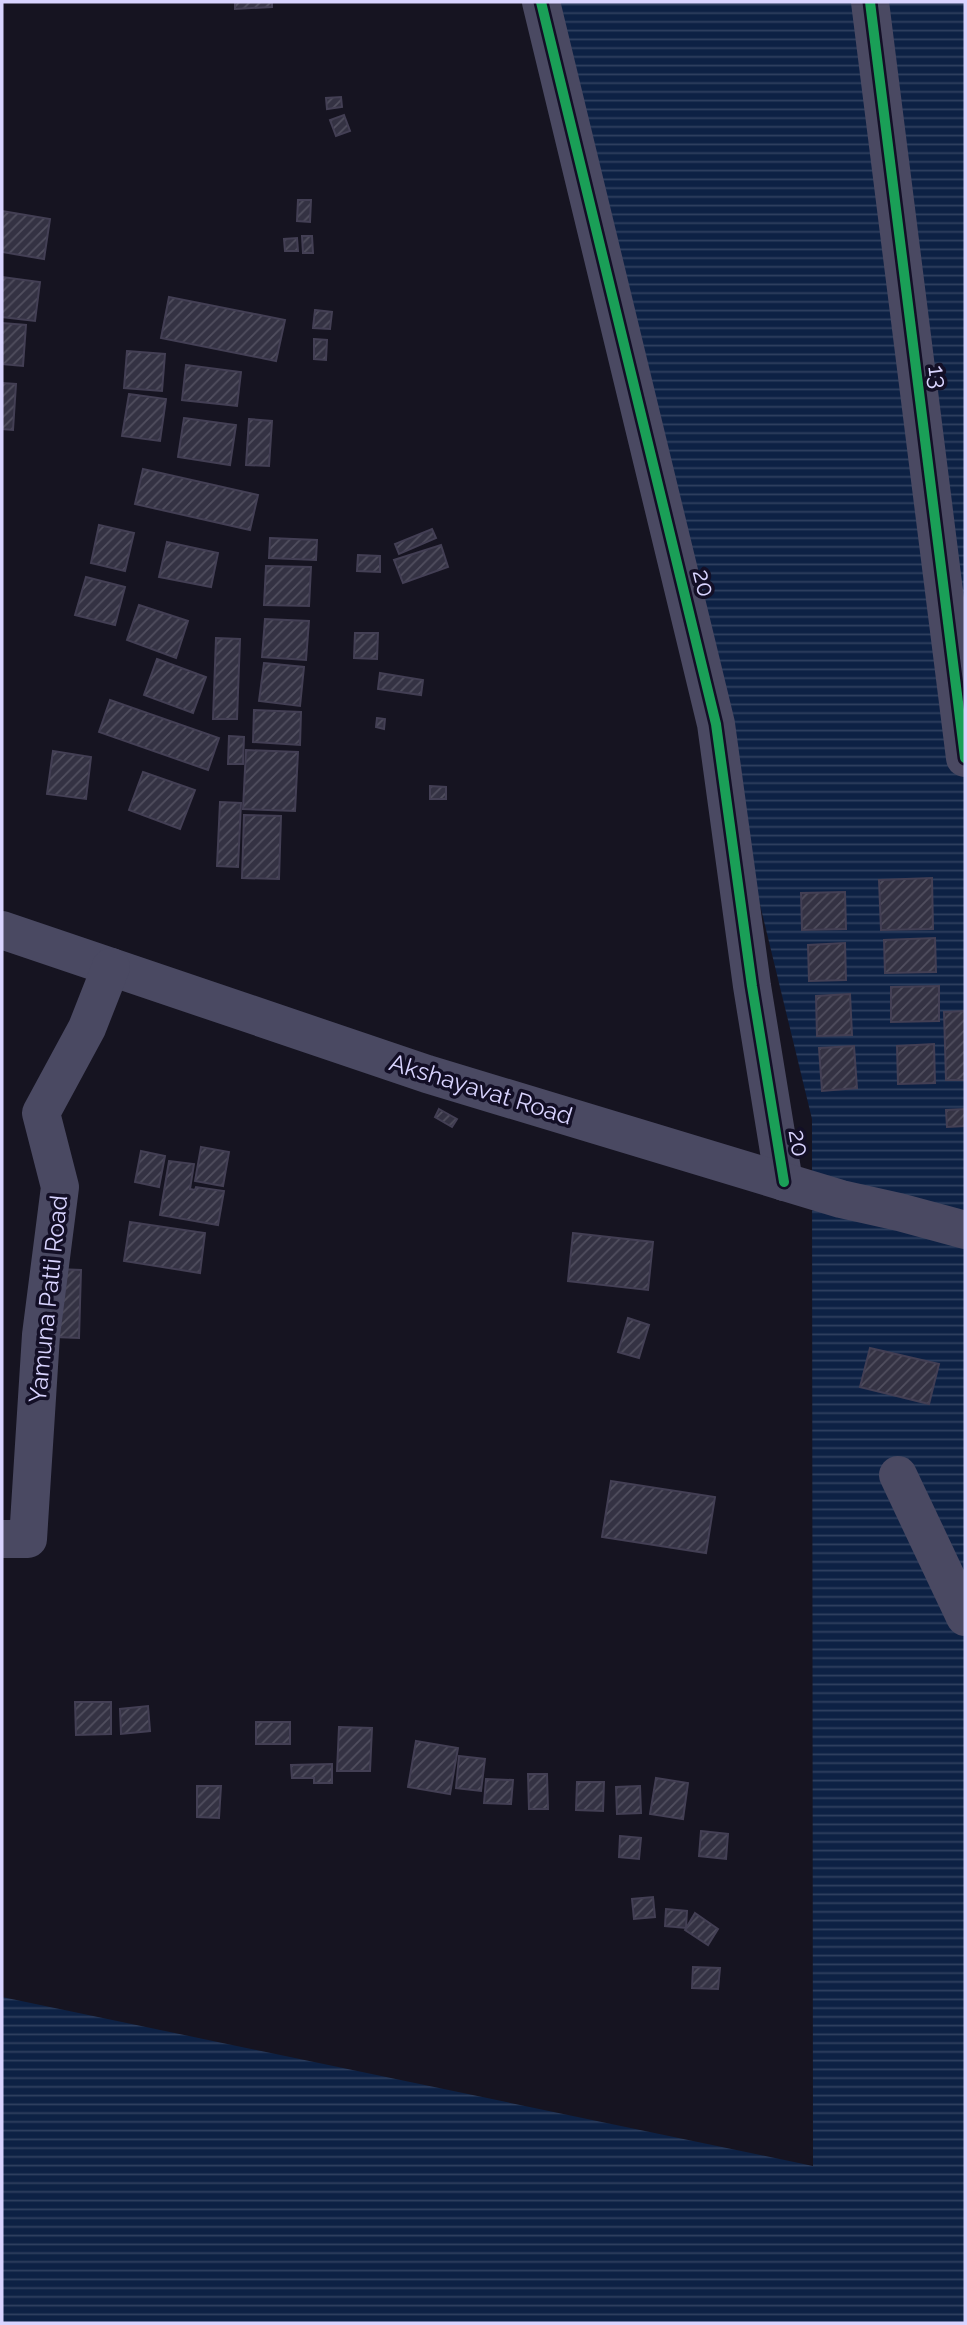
<svg xmlns="http://www.w3.org/2000/svg" width="967" height="2325" font-family="Raleway,sans-serif">
	<style>
		.water { fill: url(#water-rules) }
		.building { fill: url(#building-hatch); stroke: #433f54; stroke-width: 2 }
		.lines { fill: none; stroke-linecap: round; stroke-linejoin: round }
		.minor { stroke: #4a4962; stroke-width: 38 }
		.cycleway-casing { stroke: #130f26; stroke-width: 15 }
		.cycleway { stroke: #1a9f57; stroke-width: 10 }
		.labels { text-anchor: middle; dominant-baseline: central; stroke-width: 7; stroke-linejoin: round; paint-order: stroke }
		.street-label { font-size: 24px; fill: #d9d4ff; stroke: #130f26 }
	</style>
	<defs>
		<pattern id="water-rules" width="6" height="5" patternUnits="userSpaceOnUse" patternTransform="scale(1.75)"><rect width="6" height="5" fill="#0d2144"/><path d="M0 2.5h6" fill="none" stroke="#304060"/></pattern>
		<pattern id="building-hatch" width="6" height="6" patternUnits="userSpaceOnUse" patternTransform="scale(1.75)"><rect width="6" height="6" fill="#343243"/><path d="M-1 1l2-2M0 6l6-6M5 7l2-2" fill="none" stroke="#514f5f"/></pattern>
	</defs>
	<rect width="100%" height="100%" fill="#161421"/>
	<polygon class="water" points="541,2 965,2 965,2323 2,2323 2,1997 813,2166 812,1119"/>
	<g class="building">
		<polygon points="235,2 272,2 272,7 235,9"/>
		<polygon points="341,97 342,107 327,109 326,98"/>
		<polygon points="344,115 350,131 336,136 330,120"/>
		<polygon points="298,200 311,200 310,222 297,221"/>
		<polygon points="2,211 50,219 44,259 2,252"/>
		<polygon points="302,236 312,236 313,253 303,253"/>
		<polygon points="297,238 298,251 285,251 284,239"/>
		<polygon points="2,277 40,282 35,321 2,317"/>
		<polygon points="169,297 285,320 276,361 161,338"/>
		<polygon points="315,310 332,312 330,329 313,328"/>
		<polygon points="2,323 26,325 23,366 2,364"/>
		<polygon points="314,339 327,340 326,360 314,359"/>
		<polygon points="127,351 165,354 162,391 124,388"/>
		<polygon points="186,365 241,372 237,406 182,400"/>
		<polygon points="2,383 16,384 13,430 2,429"/>
		<polygon points="129,394 166,399 160,441 122,436"/>
		<polygon points="184,418 236,425 230,465 178,457"/>
		<polygon points="249,419 272,421 269,466 246,465"/>
		<polygon points="143,469 258,495 250,530 135,504"/>
		<polygon points="99,525 134,533 125,571 91,563"/>
		<polygon points="432,529 436,538 399,554 395,544"/>
		<polygon points="270,538 317,540 316,560 269,558"/>
		<polygon points="167,542 218,553 211,587 159,577"/>
		<polygon points="441,545 448,567 403,583 394,560"/>
		<polygon points="358,555 380,556 380,572 357,571"/>
		<polygon points="266,566 311,567 309,606 264,605"/>
		<polygon points="86,577 125,587 115,625 75,615"/>
		<polygon points="139,605 188,621 176,658 127,640"/>
		<polygon points="265,619 309,621 306,660 262,657"/>
		<polygon points="355,633 378,633 377,659 354,658"/>
		<polygon points="216,638 240,639 237,719 213,719"/>
		<polygon points="157,659 206,677 193,713 144,695"/>
		<polygon points="264,663 304,667 300,706 259,701"/>
		<polygon points="380,673 423,680 421,695 378,689"/>
		<polygon points="110,700 219,738 208,770 99,732"/>
		<polygon points="254,710 301,712 300,745 253,742"/>
		<polygon points="377,718 385,719 384,729 376,727"/>
		<polygon points="229,736 244,737 243,764 228,764"/>
		<polygon points="246,750 298,752 295,811 243,809"/>
		<polygon points="53,751 91,757 86,799 47,794"/>
		<polygon points="143,772 195,790 180,829 129,810"/>
		<polygon points="430,786 446,787 446,799 430,799"/>
		<polygon points="220,802 241,803 238,867 217,866"/>
		<polygon points="244,815 281,816 279,879 242,878"/>
		<polygon points="932,878 933,929 881,930 879,880"/>
		<polygon points="845,892 846,929 802,930 801,893"/>
		<polygon points="935,938 936,972 885,973 884,940"/>
		<polygon points="845,943 846,980 809,981 808,945"/>
		<polygon points="939,986 939,1021 891,1022 891,987"/>
		<polygon points="850,994 852,1035 817,1036 816,996"/>
		<polygon points="965,1011 965,1080 946,1080 944,1012"/>
		<polygon points="934,1044 935,1083 898,1084 897,1046"/>
		<polygon points="854,1046 857,1088 822,1091 819,1048"/>
		<polygon points="439,1109 457,1119 452,1127 435,1117"/>
		<polygon points="965,1109 965,1126 947,1127 946,1110"/>
		<polygon points="201,1147 229,1152 223,1186 195,1181"/>
		<polygon points="141,1151 165,1156 159,1187 135,1182"/>
		<polygon points="169,1161 194,1164 190,1189 195,1190 196,1187 224,1191 218,1225 160,1215"/>
		<polygon points="130,1222 205,1233 200,1273 124,1261"/>
		<polygon points="573,1233 653,1242 648,1290 568,1281"/>
		<polygon points="57,1269 81,1270 79,1338 55,1337"/>
		<polygon points="628,1318 649,1325 639,1358 618,1352"/>
		<polygon points="870,1348 939,1364 929,1404 860,1387"/>
		<polygon points="611,1481 715,1497 706,1553 602,1537"/>
		<polygon points="75,1702 111,1702 111,1734 76,1735"/>
		<polygon points="148,1706 150,1731 121,1734 120,1709"/>
		<rect x="256" y="1722" width="34" height="22"/>
		<polygon points="339,1727 372,1728 370,1771 337,1771"/>
		<polygon points="416,1741 458,1748 450,1794 408,1787"/>
		<polygon points="459,1756 485,1759 481,1791 456,1788"/>
		<polygon points="332,1764 332,1783 314,1783 314,1778 292,1778 291,1765"/>
		<polygon points="528,1774 547,1774 548,1809 529,1809"/>
		<polygon points="656,1778 688,1783 683,1819 650,1814"/>
		<polygon points="486,1779 513,1780 511,1804 484,1803"/>
		<polygon points="577,1782 604,1782 603,1811 576,1810"/>
		<polygon points="197,1786 221,1786 219,1818 197,1817"/>
		<polygon points="640,1786 641,1813 617,1814 616,1787"/>
		<polygon points="701,1831 728,1834 726,1859 699,1856"/>
		<polygon points="620,1836 641,1838 639,1859 619,1857"/>
		<polygon points="653,1897 655,1917 634,1919 632,1899"/>
		<polygon points="666,1909 687,1911 686,1928 665,1926"/>
		<polygon points="695,1913 718,1929 708,1945 685,1930"/>
		<polygon points="693,1967 720,1968 718,1989 692,1988"/>
	</g>
	<g class="lines">
		<g class="minor">
			<polyline points="541,2 716,724 752,986 784,1182"/>
			<polyline points="870,2 965,758"/>
			<polyline points="2,930 427,1074 841,1199 899,1212 965,1230"/>
			<polyline points="898,1475 965,1617"/>
			<polyline points="2,1539 28,1539 41,1335 60,1187 41,1113 87,1028 111,967"/>
		</g>
		<defs>
			<g id="cycleway">
				<polyline points="541,2 716,724 752,986 784,1182"/>
				<polyline points="870,2 965,758"/>
			</g>
		</defs>
		<use href="#cycleway" class="cycleway-casing"/>
		<use href="#cycleway" class="cycleway"/>
	</g>
	<g class="labels">
		<g class="street-label">
			<text transform="translate(938 377) rotate(83)">13</text>
			<text transform="translate(704 583) rotate(76)">20</text>
			<text transform="translate(481 1089) rotate(17)">Akshayavat Road</text>
			<text transform="translate(799 1143) rotate(81)">20</text>
			<text transform="translate(48 1299) rotate(-84)">Yamuna Patti Road</text>
		</g>
	</g>
	<rect width="967" height="2325" fill="none" stroke="#d9d4ff" stroke-width="7"/>
</svg>
